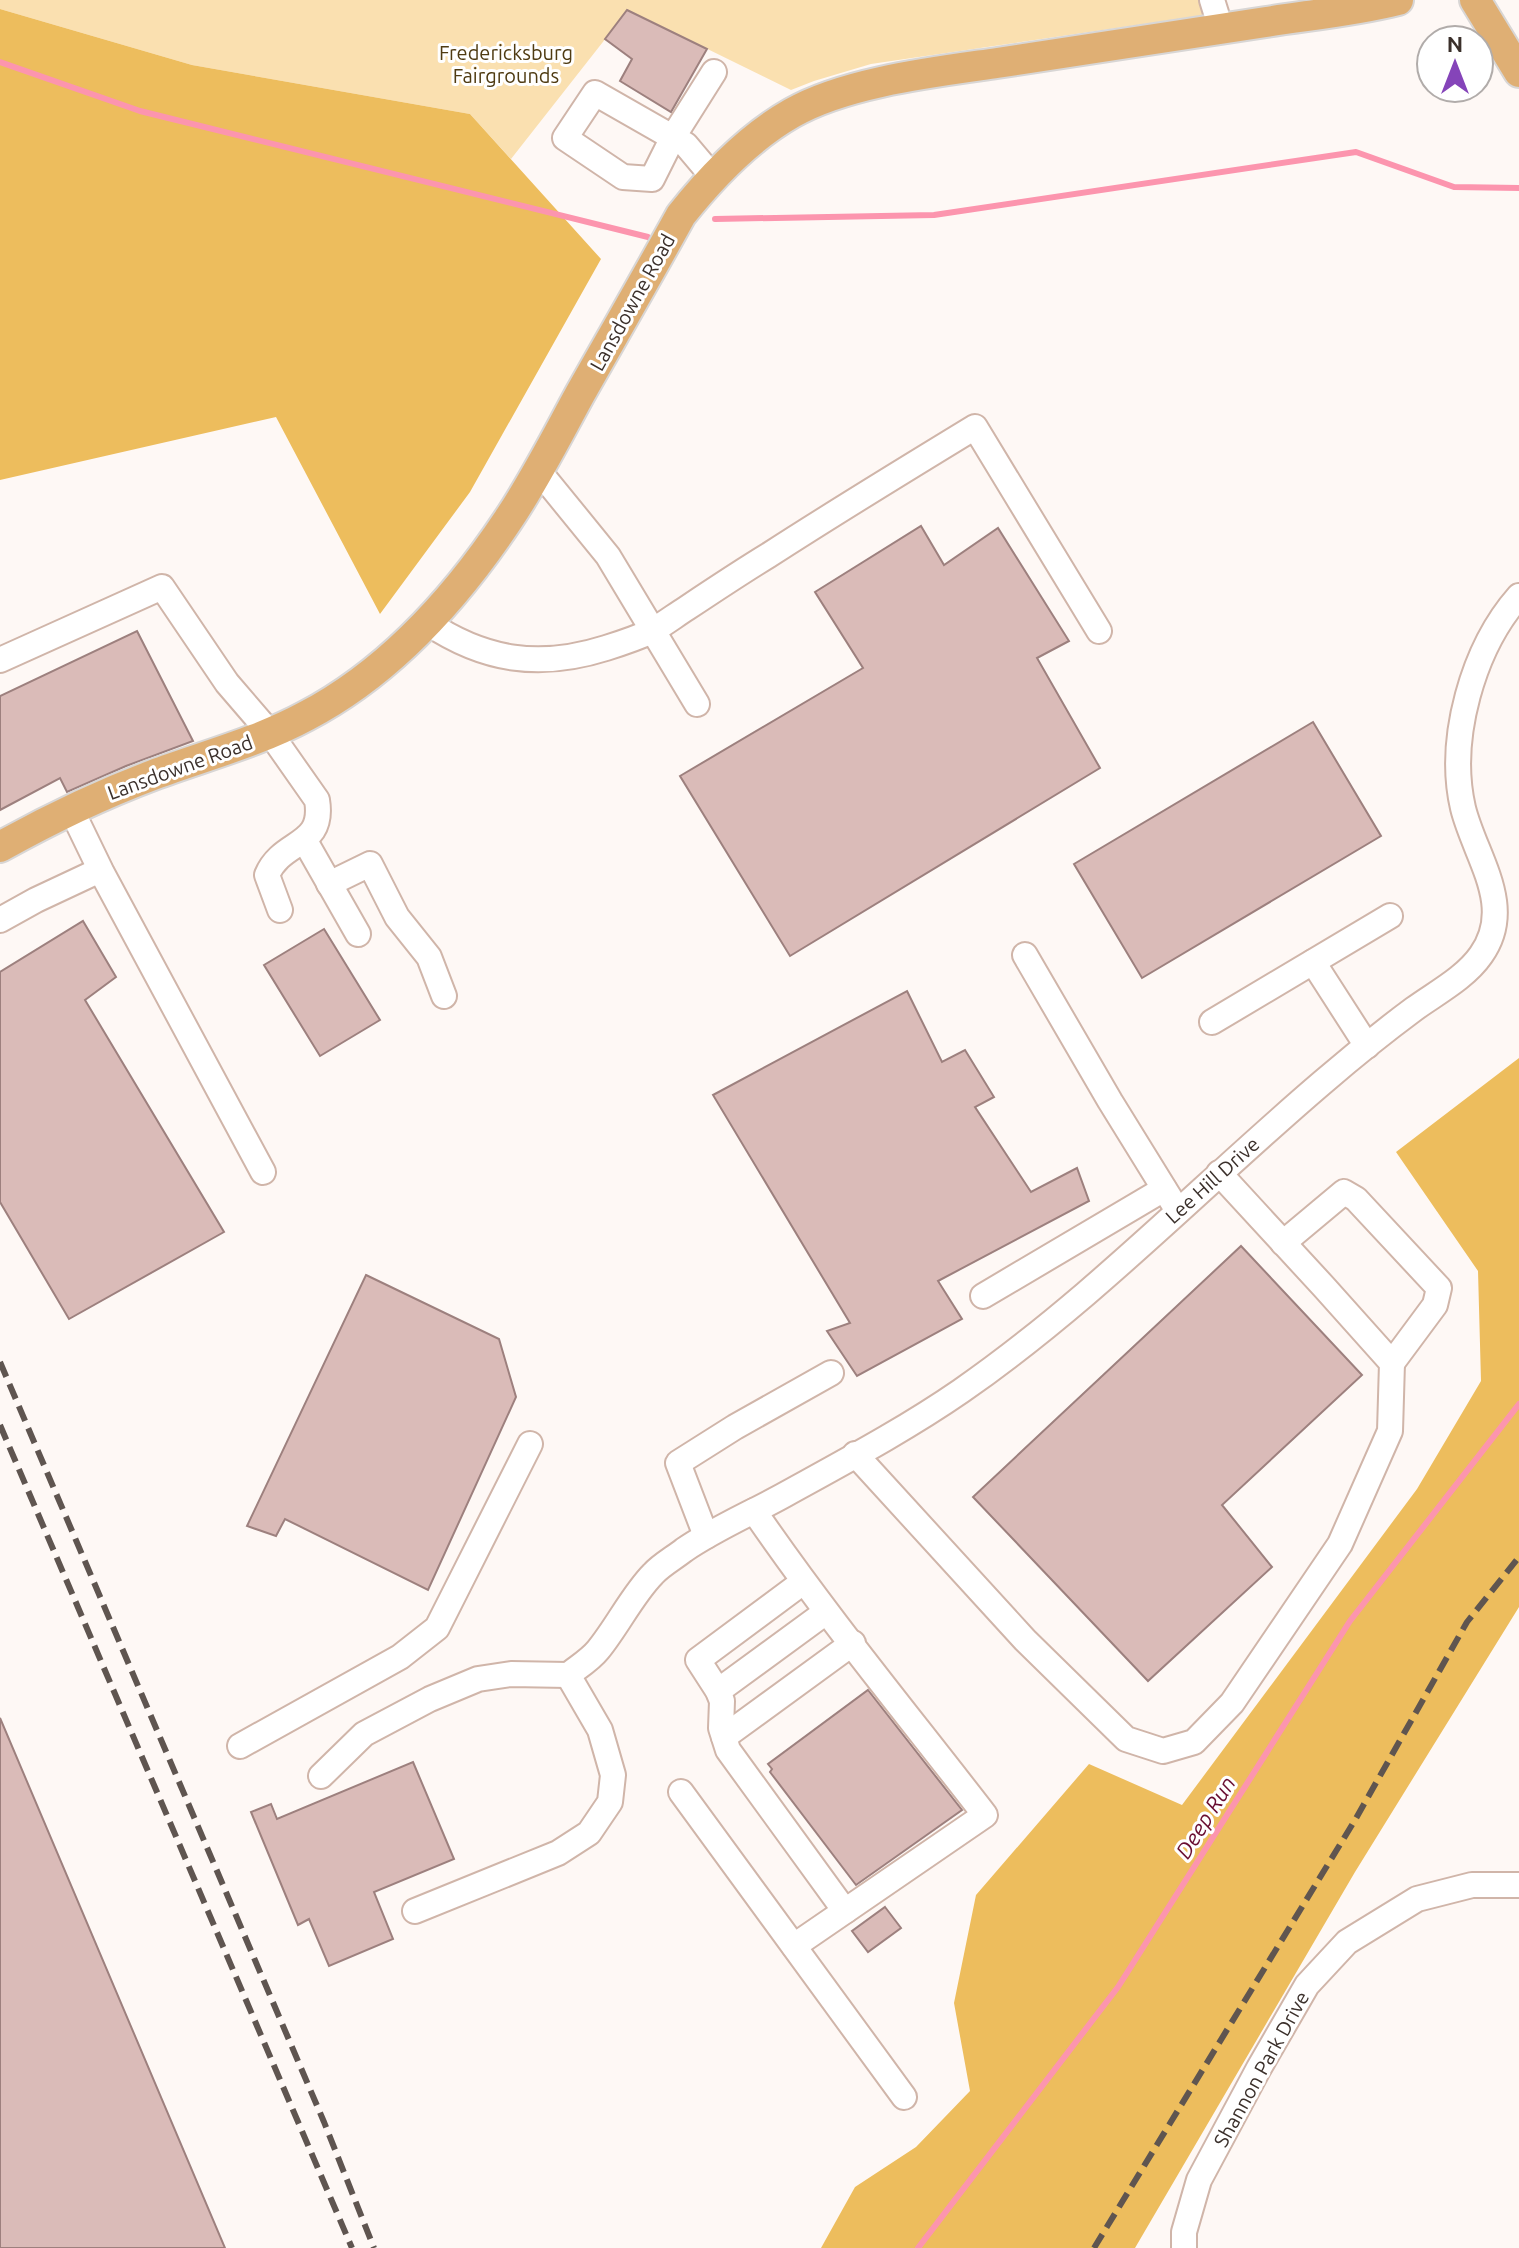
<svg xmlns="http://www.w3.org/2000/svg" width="1519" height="2248" font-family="Ubuntu,sans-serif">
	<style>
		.green { fill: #fae0b0 }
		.forest { fill: #edbd5d }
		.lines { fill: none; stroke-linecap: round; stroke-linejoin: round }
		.stream { stroke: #fc95ae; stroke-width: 6 }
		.building { fill: #dabbb8; stroke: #9d807e; stroke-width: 2 }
		.minor-casing { stroke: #d0b5a9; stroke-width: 28 }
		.major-casing { stroke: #d8d6d5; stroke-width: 34 }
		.minor { stroke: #fff; stroke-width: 24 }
		.major { stroke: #dfaf74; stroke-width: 30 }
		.rail { stroke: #5f5550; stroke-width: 6; stroke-dasharray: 16 8; stroke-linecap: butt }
		.labels { text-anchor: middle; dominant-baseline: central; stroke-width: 6; stroke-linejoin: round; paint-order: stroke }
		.park-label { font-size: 20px; fill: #4f3b12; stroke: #fff }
		.street-label { font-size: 20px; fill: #3b302b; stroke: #fff }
		.water-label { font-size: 22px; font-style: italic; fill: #690e31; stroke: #fff }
	</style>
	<rect width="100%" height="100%" fill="#fef8f5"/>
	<polygon class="green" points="0,0 1203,0 1205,15 871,64 814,81 791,90 628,10 511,159 470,114 192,65 0,9"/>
	<g class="forest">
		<polygon points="0,9 192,65 470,114 601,259 470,492 380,614 276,417 0,480"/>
		<polygon points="1519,1058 1519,1607 1355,1872 1135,2248 821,2248 855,2187 916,2147 970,2091 954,2003 976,1895 1089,1764 1182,1805 1417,1489 1481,1381 1478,1271 1396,1152"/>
	</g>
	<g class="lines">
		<g class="stream">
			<polyline points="0,62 140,111 648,237"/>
			<polyline points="715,219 934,215 1356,152 1454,187 1519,188"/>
			<polyline points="918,2248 1118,1987 1350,1621 1519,1404"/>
		</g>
	</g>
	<g class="building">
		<polygon points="627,10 707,49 671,112 620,81 632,59 605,39"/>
		<polygon points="921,526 944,565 998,528 1069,641 1037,658 1100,768 790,956 680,776 863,668 815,592"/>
		<polygon points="137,631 193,741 126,766 67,792 60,778 0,810 0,696"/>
		<polygon points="1313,722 1381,836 1142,978 1074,864"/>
		<polygon points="83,921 116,977 85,1000 224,1232 69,1319 0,1202 0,972"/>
		<polygon points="324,929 380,1020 320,1056 264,965"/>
		<polygon points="907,991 942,1062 965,1050 994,1097 975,1107 1031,1192 1077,1168 1089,1201 938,1281 962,1319 857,1376 827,1331 850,1323 713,1095"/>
		<polygon points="1241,1246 1362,1375 1222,1505 1272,1567 1148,1681 973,1497"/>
		<polygon points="366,1275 499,1339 516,1397 428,1590 285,1519 276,1536 247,1526"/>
		<polygon points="868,1690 962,1810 856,1885 770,1772 772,1769 768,1764"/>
		<polygon points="0,1718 225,2248 0,2248"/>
		<polygon points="413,1762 454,1859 374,1892 393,1939 329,1966 309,1919 298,1925 251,1812 271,1804 277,1819"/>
		<polygon points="885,1907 901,1928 868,1952 852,1931"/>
	</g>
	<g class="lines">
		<defs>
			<g id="minor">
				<polyline points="1212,0 1221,29"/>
				<polyline points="713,177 686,145 595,93 565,138 623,177 652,179 673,137 714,72"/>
				<polyline points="538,470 608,556 697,704"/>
				<path d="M428 623C485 661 540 669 606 648 622 643 637 638 652 631 664 624 676 615 687 608 714 590 741 572 769 555 837 511 906 469 975 427L1099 631"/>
				<path d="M0 660 162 587 227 683 270 733 317 800C325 848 282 839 267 875L280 910"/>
				<polyline points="71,809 102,873 263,1172"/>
				<polyline points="305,841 358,934"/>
				<polyline points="329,884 370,864 397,917 429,957 444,996"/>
				<polyline points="0,920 36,900 100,870"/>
				<polyline points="1025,955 1110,1101 1178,1211"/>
				<polyline points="1313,962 1367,1046"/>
				<polyline points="1212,1022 1390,916"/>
				<polyline points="1283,1243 1344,1192 1356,1199 1439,1288 1435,1305 1392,1363"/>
				<polyline points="983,1296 1164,1189"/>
				<polyline points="855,1454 1025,1640 1126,1739 1163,1751 1194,1742 1232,1703 1340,1544 1390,1431 1392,1363 1324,1287 1219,1173"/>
				<path d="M754 1511C826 1616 907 1714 985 1815L794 1946"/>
				<polyline points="706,1536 678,1463 735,1427 831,1373"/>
				<polyline points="803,1582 698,1660 718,1691 722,1701 721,1728 728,1750 845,1911"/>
				<polyline points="718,1691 826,1612"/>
				<polyline points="724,1737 853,1643"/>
				<polyline points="240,1746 400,1657 437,1628 530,1444"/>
				<polyline points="321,1776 364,1734 430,1699 478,1679 511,1674 568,1675"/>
				<polyline points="681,1792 904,2097"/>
				<path d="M415 1911 558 1853 589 1833 610 1802 613 1775 600 1730 568 1675C578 1667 590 1660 598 1650 617 1627 633 1594 653 1574 661 1565 674 1558 684 1550 716 1528 752 1513 786 1494 844 1462 906 1429 961 1391 1092 1300 1202 1185 1323 1082 1352 1057 1383 1032 1414 1009 1436 993 1465 978 1481 955 1516 906 1475 857 1463 808 1447 739 1473 648 1519 596"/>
				<polyline points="1184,2248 1184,2232 1199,2180 1259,2068 1307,1985 1347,1942 1417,1899 1472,1885 1519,1885"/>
			</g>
			<g id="major">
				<polyline points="1475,0 1519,72"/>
				<path d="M0 847C50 819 100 795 153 775 204 756 258 742 306 716 390 672 456 598 508 520 535 480 557 436 580 394 614 334 648 275 681 215 712 176 748 138 792 113 846 82 934 72 997 63 1087 49 1176 36 1266 22 1310 15 1355 11 1398 0"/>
			</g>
		</defs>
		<use href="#minor" class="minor-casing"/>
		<use href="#major" class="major-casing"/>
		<use href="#minor" class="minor"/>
		<use href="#major" class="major"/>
		<g class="rail">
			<polyline points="0,1362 324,2122 374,2248"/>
			<polyline points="0,1425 352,2248"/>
			<polyline points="1094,2248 1355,1820 1467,1622 1519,1557"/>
		</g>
	</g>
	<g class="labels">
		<g class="park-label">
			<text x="506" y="52">Fredericksburg<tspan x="506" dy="23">Fairgrounds</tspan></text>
		</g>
		<g class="street-label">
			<text transform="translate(632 302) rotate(-61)">Lansdowne Road</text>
			<text transform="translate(180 767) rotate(-20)">Lansdowne Road</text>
			<text transform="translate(1212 1180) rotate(-42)">Lee Hill Drive</text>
			<text transform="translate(1261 2069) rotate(-61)">Shannon Park Drive</text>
		</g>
		<g class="water-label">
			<text transform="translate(1205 1817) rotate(-58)">Deep Run</text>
		</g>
	</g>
	<g transform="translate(1455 64)"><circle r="38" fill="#ffffff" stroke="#b1acaa" stroke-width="2"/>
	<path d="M0-6L14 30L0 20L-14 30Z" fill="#8544b9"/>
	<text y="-12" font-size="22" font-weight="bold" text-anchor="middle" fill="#3b302b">N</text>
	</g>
</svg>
